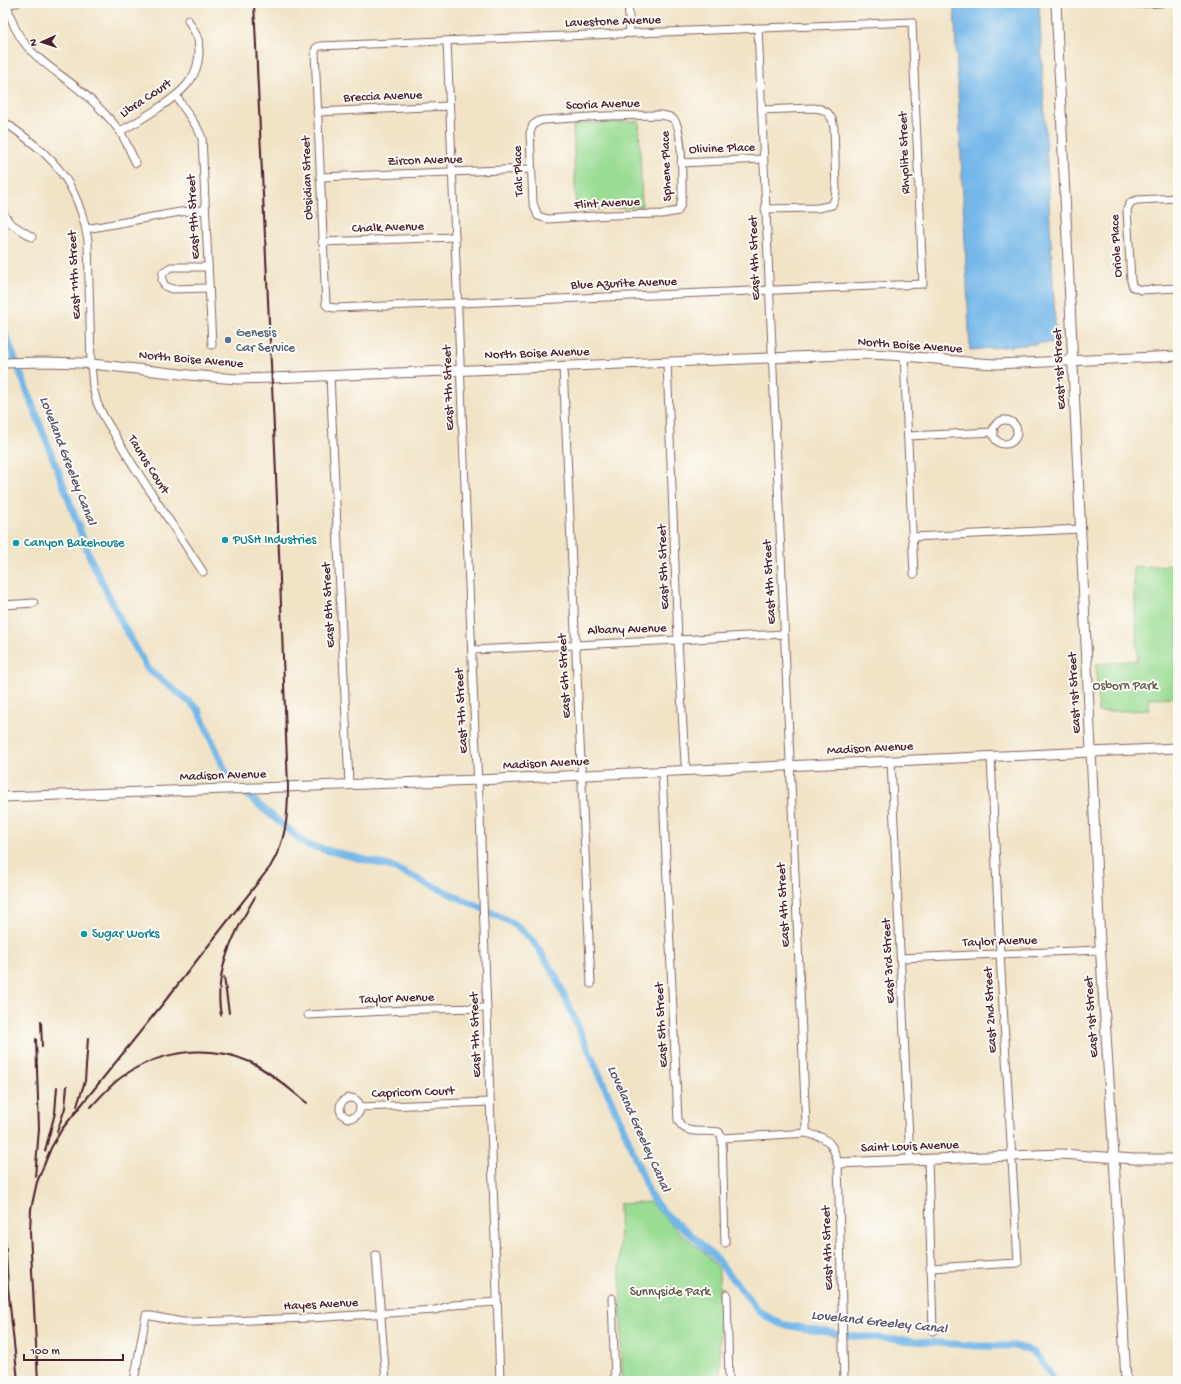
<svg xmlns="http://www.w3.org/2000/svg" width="1181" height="1384" font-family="'Gochi Hand',sans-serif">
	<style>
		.green { fill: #99dc93; stroke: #727e5f }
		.water { fill: #74b7e9; stroke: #5f6b8a }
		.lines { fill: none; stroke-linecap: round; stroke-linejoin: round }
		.canal { stroke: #74b7e9; stroke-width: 7 }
		.street-casing { stroke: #846461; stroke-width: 9 }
		.secondary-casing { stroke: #846461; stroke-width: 11 }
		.street { stroke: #fff; stroke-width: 7 }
		.secondary { stroke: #fff; stroke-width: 9 }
		.rail { stroke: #4a1f2b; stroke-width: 2 }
		.service-dot { fill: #5c6f8a; stroke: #fdfcf7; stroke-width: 1.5 }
		.culture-dot { fill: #0f9aa8; stroke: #fdfcf7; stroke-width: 1.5 }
		.labels { text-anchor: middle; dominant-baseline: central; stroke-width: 4; stroke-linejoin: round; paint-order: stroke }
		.street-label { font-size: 13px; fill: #4a1f2b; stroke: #fdfcf7 }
		.service-label { font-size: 13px; fill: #4e5e75; stroke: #fdfcf7; text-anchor: start }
		.culture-label { font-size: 13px; fill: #0d838f; stroke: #fdfcf7; text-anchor: start }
		.park-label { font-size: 13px; fill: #62584a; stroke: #fdfcf7 }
		.water-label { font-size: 14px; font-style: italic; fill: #59546e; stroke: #fdfcf7 }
	</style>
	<rect width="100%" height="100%" fill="#fdfcf7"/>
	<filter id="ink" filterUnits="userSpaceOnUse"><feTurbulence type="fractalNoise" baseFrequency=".025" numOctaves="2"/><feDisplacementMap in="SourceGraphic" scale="8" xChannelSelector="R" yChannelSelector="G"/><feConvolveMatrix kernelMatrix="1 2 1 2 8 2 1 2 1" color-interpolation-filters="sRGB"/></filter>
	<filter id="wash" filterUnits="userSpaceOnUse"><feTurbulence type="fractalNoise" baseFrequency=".012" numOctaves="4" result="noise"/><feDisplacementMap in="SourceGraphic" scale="16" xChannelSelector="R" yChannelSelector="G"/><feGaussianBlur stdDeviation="0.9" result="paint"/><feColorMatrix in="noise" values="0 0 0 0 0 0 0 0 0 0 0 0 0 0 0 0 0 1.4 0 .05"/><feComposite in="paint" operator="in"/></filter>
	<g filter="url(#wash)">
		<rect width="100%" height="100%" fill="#f1e3c6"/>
		<g class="green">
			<polygon points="639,121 642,207 576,210 573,124"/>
			<polygon points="1178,565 1178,697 1149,698 1149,710 1098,712 1096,664 1138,660 1133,567"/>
			<polygon points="650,1202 679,1232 705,1253 719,1270 720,1381 622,1381 619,1204"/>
		</g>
		<polygon class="water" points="954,3 1039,3 1056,342 970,350"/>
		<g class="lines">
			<g class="canal">
				<polyline points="3,328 63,484 89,555 122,623 147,668 198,709 225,770 230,776"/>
				<polyline points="248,796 307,845 389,866 475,905 511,922 521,930 534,942 555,975 626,1134 650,1195 658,1206 672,1220 688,1232 713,1255 759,1311 771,1319 781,1324 806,1329 853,1336 977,1346 1013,1346 1026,1349 1034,1353 1042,1362 1051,1375 1053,1381"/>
			</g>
		</g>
	</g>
	<g filter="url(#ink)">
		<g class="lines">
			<defs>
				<g id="street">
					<path d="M7 3C17 56 55 66 90 99 100 108 111 120 119 130 126 140 130 152 136 163"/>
					<polyline points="628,3 630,33"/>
					<polyline points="1130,3 1137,4 1161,3"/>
					<polyline points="3,4 17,3"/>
					<polygon points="912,22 923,284 335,308 329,307 326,305 315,52 316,48 320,46"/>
					<polyline points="758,28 806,1126 806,1131 808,1133"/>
					<polyline points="447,41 475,733 480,814 500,1381"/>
					<polyline points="176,96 198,129 202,138 212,345"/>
					<polyline points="761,110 812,108 821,109 828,113 832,119 834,128 836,190 835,198 832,205 818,208 765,209"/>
					<polyline points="317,112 449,106"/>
					<path d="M661 115C666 116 672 116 675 121 683 131 682 181 682 196L681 204 678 211 662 214 609 215 548 219 538 216 533 203 530 133 533 125 539 121 544 120 605 116Z"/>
					<path d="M3 121C17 131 32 142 44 153 69 176 83 208 88 241L91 364 93 387 97 403 104 417 133 465 203 572"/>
					<path d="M120 131C133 125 145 117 157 109 180 94 200 79 199 49 198 46 199 42 198 39 196 33 191 26 188 20"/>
					<polyline points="681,163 763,159"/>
					<polyline points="320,177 531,169"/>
					<polyline points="1178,198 1137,200 1131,202 1127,209 1131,281 1133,287 1141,290 1178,288"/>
					<polyline points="3,213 10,223 32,237"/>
					<polyline points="86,229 180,212 205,210"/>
					<polyline points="322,242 455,237"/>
					<polyline points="208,267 171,267 163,272 162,280 165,286 172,289 209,288"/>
					<polyline points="904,356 914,574"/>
					<polyline points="667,362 678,640 685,763 687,770"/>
					<polyline points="563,366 591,984"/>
					<polyline points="330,376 349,784"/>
					<circle cx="1005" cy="432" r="12"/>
					<polyline points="908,436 994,432"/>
					<polyline points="912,537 1081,529"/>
					<polyline points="3,605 34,603"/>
					<polyline points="472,650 678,640 784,634"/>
					<polyline points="891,761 910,1160"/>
					<path d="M662 771 678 1120C685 1137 705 1129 719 1132L722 1138 725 1243"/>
					<polyline points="901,958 1100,950"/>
					<polyline points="308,1015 426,1009 487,1008"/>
					<circle cx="350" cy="1108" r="10"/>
					<polyline points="360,1107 490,1102"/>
					<path d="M722 1138 808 1133C812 1135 816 1136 821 1137 832 1142 835 1152 838 1163L844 1381"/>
					<polyline points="928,1159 933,1331"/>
					<polyline points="376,1255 386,1381"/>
					<polyline points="930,1268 1018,1263 1000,954 991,756"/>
					<polyline points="727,1294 729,1381"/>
					<polyline points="612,1298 615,1381"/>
					<polyline points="134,1381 146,1315 182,1322 194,1322 311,1318 435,1310 453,1305 497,1302"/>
				</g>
				<g id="secondary">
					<polyline points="1056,3 1100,943 1114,1157 1126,1381"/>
					<path d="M3 363 43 362 83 363 189 375 237 379 271 378 867 354C911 355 953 362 997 364L1178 356"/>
					<polyline points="3,797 478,780 1178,748"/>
					<polyline points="838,1163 1061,1154 1134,1159 1178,1159"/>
				</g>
			</defs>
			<use href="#street" class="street-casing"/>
			<use href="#secondary" class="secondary-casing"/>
			<use href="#street" class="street"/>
			<use href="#secondary" class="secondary"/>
			<g class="rail">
				<polyline points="224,977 229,1013"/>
				<path d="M221 1015C213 973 234 933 255 897"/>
				<polyline points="41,1021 42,1047"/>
				<polyline points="77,1106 85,1081 88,1038"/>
				<path d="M91 1107C100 1097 109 1087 119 1079 156 1051 207 1043 250 1062 271 1072 289 1089 307 1103"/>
				<polyline points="57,1132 65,1108 67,1086"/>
				<polyline points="45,1151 55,1113 57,1087"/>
				<polyline points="35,1177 39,1129 36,1039"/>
				<polyline points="3,1202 8,1287 18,1381"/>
				<path d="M38 1381 30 1233 31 1209 37 1182 51 1148 62 1129 165 1001 270 867C286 841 288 817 288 787L275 449 254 3"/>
			</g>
		</g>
	</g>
	<circle class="service-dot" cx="228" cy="340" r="4"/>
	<g class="culture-dot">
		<circle cx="225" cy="540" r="4"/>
		<circle cx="16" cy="543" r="4"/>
		<circle cx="84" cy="934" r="4"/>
	</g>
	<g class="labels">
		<g class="street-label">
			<text transform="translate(613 22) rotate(-2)">Lavestone Avenue</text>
			<text transform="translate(383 97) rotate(-2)">Breccia Avenue</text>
			<text transform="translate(146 99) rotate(-34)">Libra Court</text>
			<text transform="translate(603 105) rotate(-2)">Scoria Avenue</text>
			<text transform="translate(722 149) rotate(-2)">Olivine Place</text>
			<text transform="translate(905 153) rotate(-92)">Rhyolite Street</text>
			<text transform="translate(425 161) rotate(-2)">Zircon Avenue</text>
			<text transform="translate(667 166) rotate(-92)">Sphene Place</text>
			<text transform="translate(519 171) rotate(-92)">Talc Place</text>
			<text transform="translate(308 178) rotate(-92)">Obsidian Street</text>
			<text transform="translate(607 204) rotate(-3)">Flint Avenue</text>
			<text transform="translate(194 217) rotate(-93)">East 9th Street</text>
			<text transform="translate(388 228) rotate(-2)">Chalk Avenue</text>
			<text transform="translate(1117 246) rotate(-93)">Oriole Place</text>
			<text transform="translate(755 258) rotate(-92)">East 4th Street</text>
			<text transform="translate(75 275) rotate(-93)">East 11th Street</text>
			<text transform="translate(624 284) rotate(-2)">Blue Azurite Avenue</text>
			<text transform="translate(910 346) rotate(4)">North Boise Avenue</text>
			<text transform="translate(537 354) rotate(-2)">North Boise Avenue</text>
			<text transform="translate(191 360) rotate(5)">North Boise Avenue</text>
			<text transform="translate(1060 369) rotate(-93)">East 1st Street</text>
			<text transform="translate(449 388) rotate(-92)">East 7th Street</text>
			<text transform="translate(148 465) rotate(58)">Taurus Court</text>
			<text transform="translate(664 567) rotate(-92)">East 5th Street</text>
			<text transform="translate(770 582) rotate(-93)">East 4th Street</text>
			<text transform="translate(329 605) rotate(-93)">East 8th Street</text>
			<text transform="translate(627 630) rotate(-2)">Albany Avenue</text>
			<text transform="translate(565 676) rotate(-93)">East 6th Street</text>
			<text transform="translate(1075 693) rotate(-93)">East 1st Street</text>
			<text transform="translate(462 711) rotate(-93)">East 7th Street</text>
			<text transform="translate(870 749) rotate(-3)">Madison Avenue</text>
			<text transform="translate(546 764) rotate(-3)">Madison Avenue</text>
			<text transform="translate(223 776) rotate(-2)">Madison Avenue</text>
			<text transform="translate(784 905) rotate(-93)">East 4th Street</text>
			<text transform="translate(1000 942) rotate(-2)">Taylor Avenue</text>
			<text transform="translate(889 961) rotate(-93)">East 3rd Street</text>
			<text transform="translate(397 999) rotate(-2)">Taylor Avenue</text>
			<text transform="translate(991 1010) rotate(-93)">East 2nd Street</text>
			<text transform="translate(1092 1017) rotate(-94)">East 1st Street</text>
			<text transform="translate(662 1025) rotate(-93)">East 5th Street</text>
			<text transform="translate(476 1035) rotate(-92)">East 7th Street</text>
			<text transform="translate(413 1093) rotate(-2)">Capricorn Court</text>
			<text transform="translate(910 1147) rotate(-2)">Saint Louis Avenue</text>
			<text transform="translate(828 1248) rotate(-92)">East 4th Street</text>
			<text transform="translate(321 1305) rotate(-3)">Hayes Avenue</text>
		</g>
		<g class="service-label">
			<text x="236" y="333">Genesis<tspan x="236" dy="15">Car Service</tspan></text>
		</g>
		<g class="culture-label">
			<text x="233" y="540">PUSH Industries</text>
			<text x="24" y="543">Canyon Bakehouse</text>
			<text x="92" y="934">Sugar Works</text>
		</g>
		<g class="park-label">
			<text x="1125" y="686">Osborn Park</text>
			<text x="670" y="1292">Sunnyside Park</text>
		</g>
		<g class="water-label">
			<text transform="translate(67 461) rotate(69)">Loveland Greeley Canal</text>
			<text transform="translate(638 1129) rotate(66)">Loveland Greeley Canal</text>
			<text transform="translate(879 1323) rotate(6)">Loveland Greeley Canal</text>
		</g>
	</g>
	<rect width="1181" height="1384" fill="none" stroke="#fdfcf7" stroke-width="16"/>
	<g transform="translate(42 42) rotate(267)" stroke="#fdfcf7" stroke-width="3" paint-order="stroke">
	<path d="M0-3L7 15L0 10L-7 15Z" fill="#4a1f2b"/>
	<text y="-6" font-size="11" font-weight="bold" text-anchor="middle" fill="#4a1f2b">N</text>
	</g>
	<path d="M24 1354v6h99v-6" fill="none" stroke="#4a1f2b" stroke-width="2"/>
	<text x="30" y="1354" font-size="12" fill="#4a1f2b" stroke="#fdfcf7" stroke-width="3" paint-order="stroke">100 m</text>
</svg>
